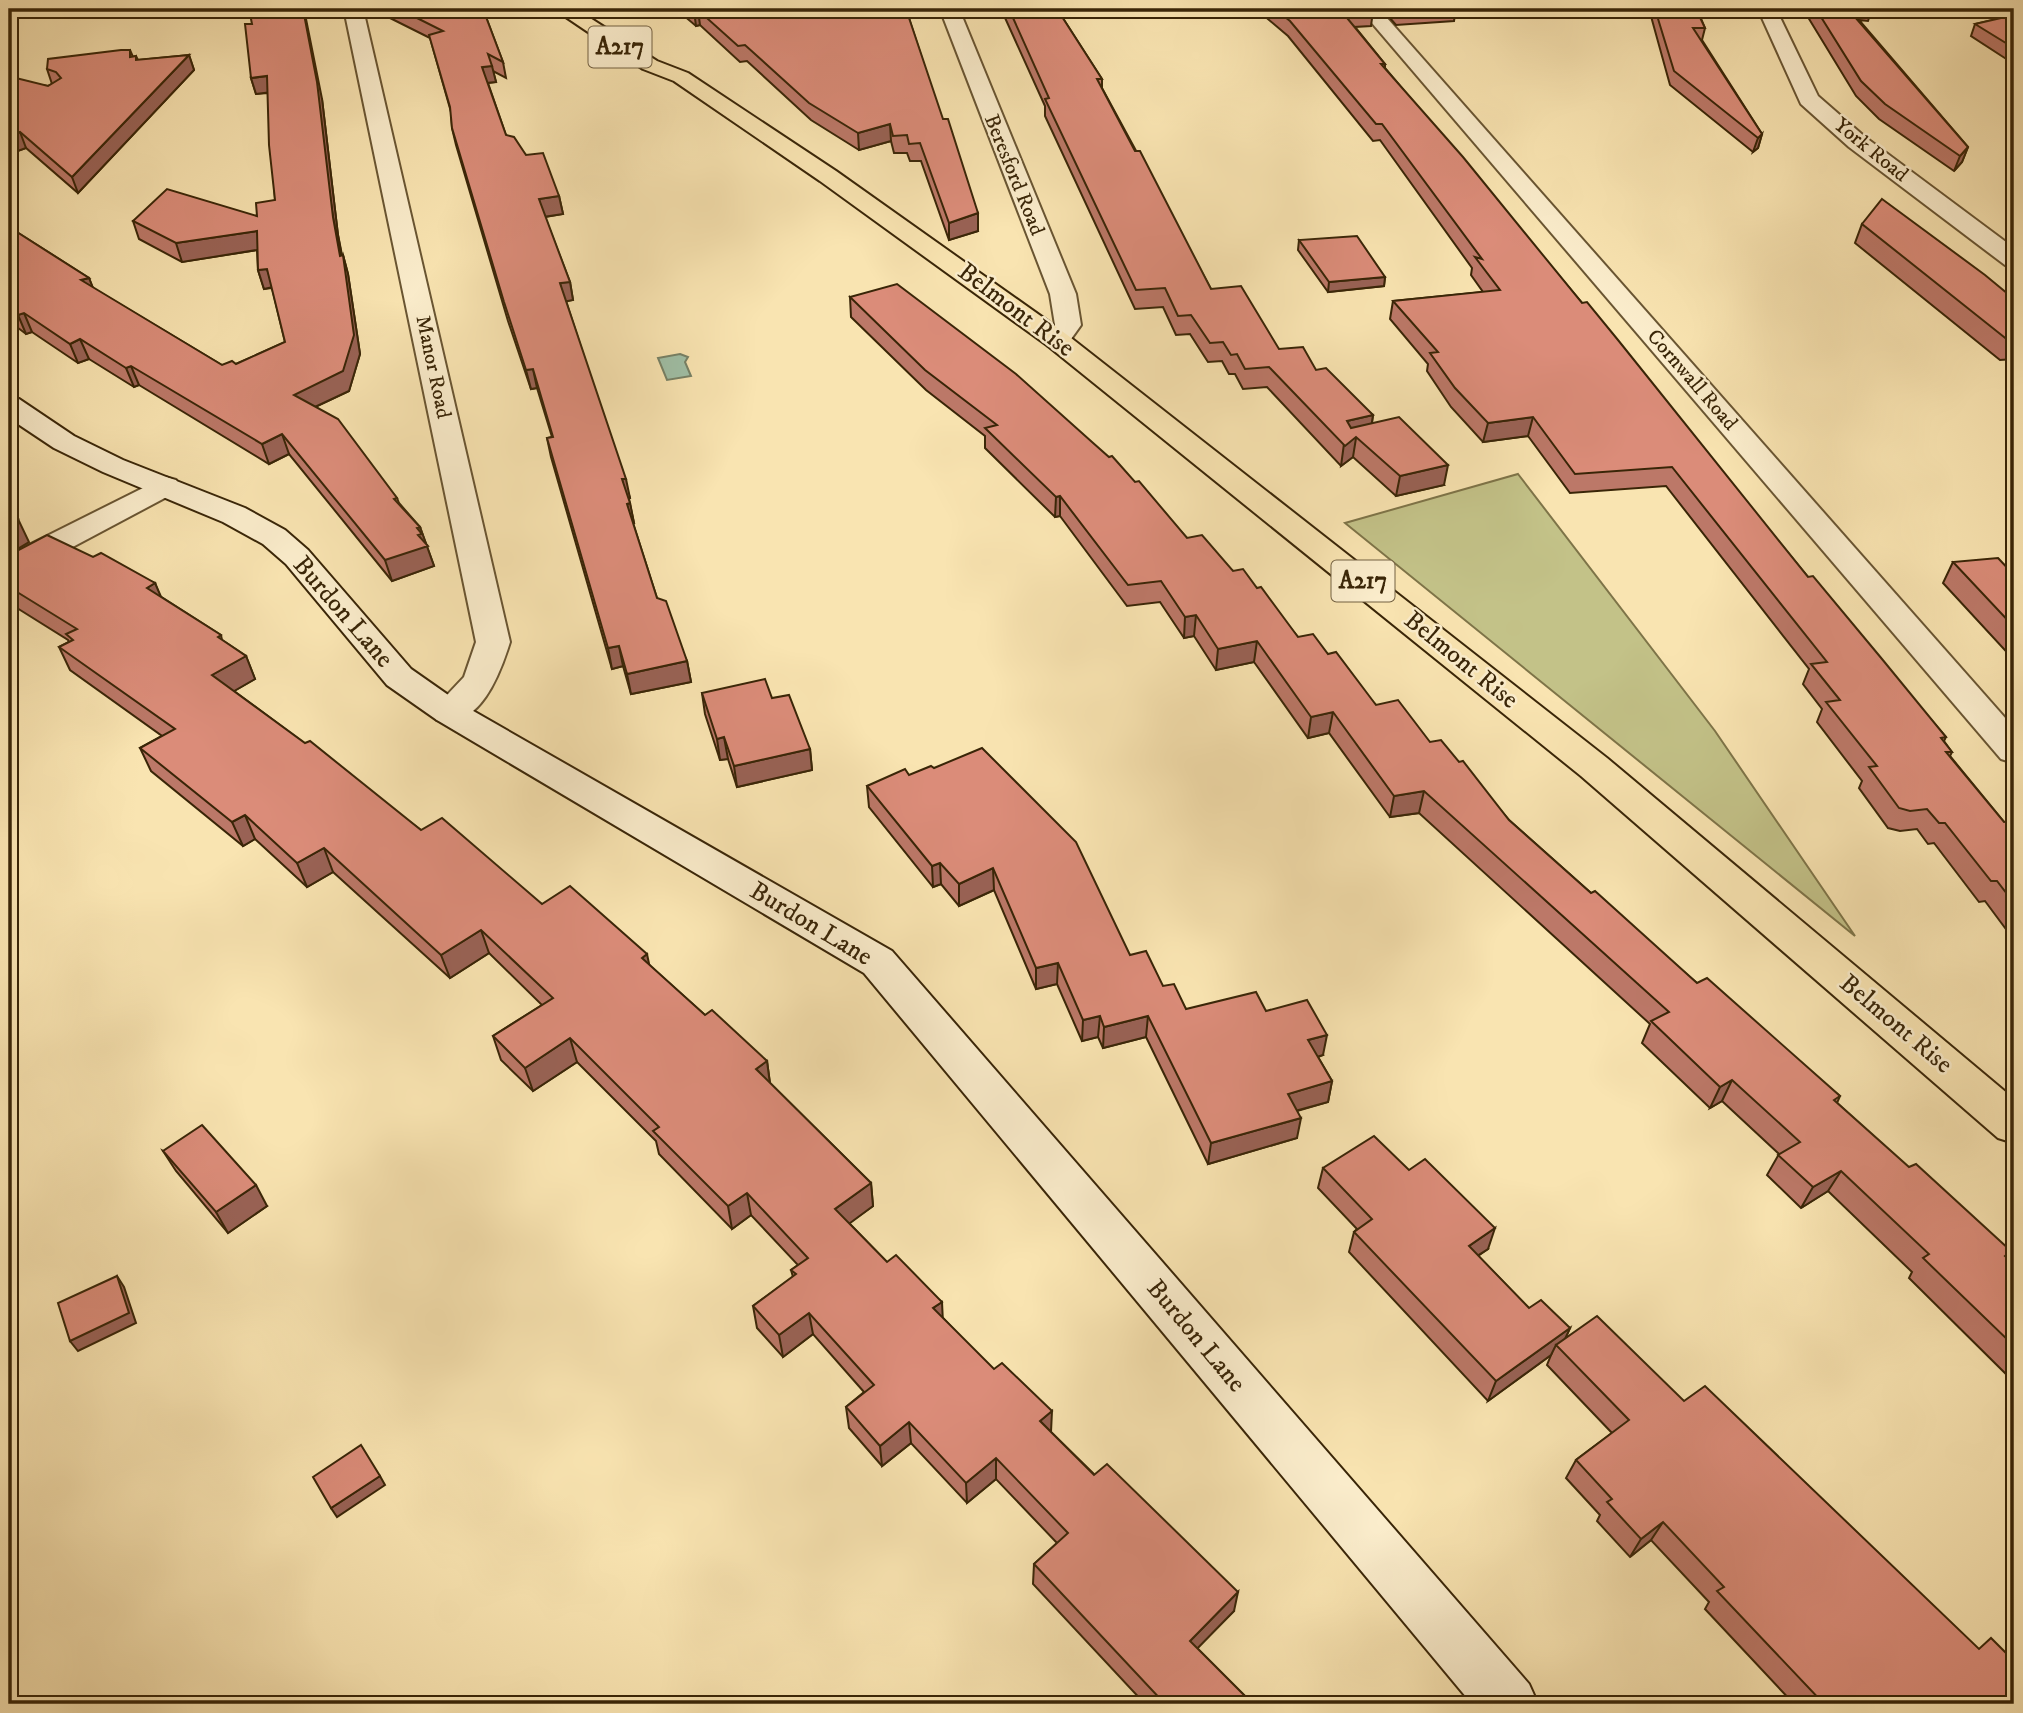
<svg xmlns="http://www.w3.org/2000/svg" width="2023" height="1713" font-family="'IM FELL DW Pica',serif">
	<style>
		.green { fill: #c3c288; stroke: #7e7448; stroke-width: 2 }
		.water { fill: #9fbfa6; stroke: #768166; stroke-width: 2 }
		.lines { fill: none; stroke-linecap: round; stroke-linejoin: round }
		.street-casing { stroke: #695532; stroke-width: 4 }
		.secondary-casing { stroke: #392507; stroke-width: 4 }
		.highway-casing { stroke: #392507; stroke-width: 4 }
		.street { fill: #fbedcc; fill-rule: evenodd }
		.secondary { fill: #fbedcc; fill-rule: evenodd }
		.highway { fill: #f9e4b1; fill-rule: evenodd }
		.wall { fill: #bc7868; stroke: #392507; stroke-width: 2 }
		.shaded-wall { fill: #996255; stroke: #392507; stroke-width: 2 }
		.building { fill: #db8c79; stroke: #392507; stroke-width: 2 }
		.labels { text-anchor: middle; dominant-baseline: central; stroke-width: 5; stroke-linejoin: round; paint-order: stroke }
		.far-street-label { font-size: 21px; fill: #392507; stroke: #fbedcc }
		.shield { fill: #fbedcc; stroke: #736142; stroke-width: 2 }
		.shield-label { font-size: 24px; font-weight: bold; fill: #392507 }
		.street-label { font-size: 26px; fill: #392507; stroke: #fbedcc }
	</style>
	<rect width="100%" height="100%" fill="#f9e4b1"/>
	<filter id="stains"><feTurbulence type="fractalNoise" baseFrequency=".00286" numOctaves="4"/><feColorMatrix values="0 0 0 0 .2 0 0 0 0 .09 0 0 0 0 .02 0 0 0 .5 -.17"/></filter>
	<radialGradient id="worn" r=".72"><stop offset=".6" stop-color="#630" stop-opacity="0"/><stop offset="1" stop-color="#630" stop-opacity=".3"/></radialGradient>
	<polygon class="green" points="1518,474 1715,731 1855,936 1345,523"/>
	<polygon class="water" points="680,354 688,357 685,362 691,376 667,380 658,358"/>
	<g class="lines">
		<defs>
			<g id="street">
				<path d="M344 9H363L510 642C500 674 479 731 437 720L431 712 464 677 476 642Z"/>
				<polygon points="940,9 959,9 1076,294 1081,325 1066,346 1048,346 1044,340 1055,325 1050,294"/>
				<polygon points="1360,9 1379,9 2014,728 2014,763 2001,759"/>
				<polygon points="1758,9 1776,9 1818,96 1865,137 2014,248 2014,267 2005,265 1849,147 1801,104"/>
				<polygon points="1987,9 2014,9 2014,22 1989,13"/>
				<polygon points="165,477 176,480 180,486 176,492 20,575 9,578 9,555"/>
			</g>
			<polygon id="secondary" points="9,397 19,399 74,436 123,460 245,508 285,530 308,550 411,669 461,704 892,951 1529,1684 1538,1704 1472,1704 864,973 437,720 387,685 286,564 263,544 223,522 103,472 54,448 9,418"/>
			<polygon id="highway" points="554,9 576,9 657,61 688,73 836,171 1066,334 1607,758 2014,1099 2014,1143 1998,1138 1581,776 1048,346 820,181 674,81 643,69"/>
		</defs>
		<use href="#street" class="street-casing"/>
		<use href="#secondary" class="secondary-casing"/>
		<use href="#highway" class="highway-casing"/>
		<use href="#street" class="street"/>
		<use href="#secondary" class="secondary"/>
		<use href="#highway" class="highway"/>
	</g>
	<g class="wall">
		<polygon points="372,9 483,9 503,62 506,78 493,71 496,82 488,83 506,135 526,155 559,196 563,214 545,217 570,282 573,300 566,301 630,498 629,499 634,523 633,523 657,598 687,661 691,682 631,694 623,666 612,669 551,457 547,438 552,437 537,388 531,389 508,321 456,145 452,128 451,112 430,38"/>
		<polygon points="676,9 906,9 978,231 949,240 921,161 910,161 907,153 894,153 891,141 859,150 811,120 747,61 740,62 700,25 696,26"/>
		<polygon points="1001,9 1057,9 1102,79 1102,88 1211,289 1279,349 1316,370 1373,415 1372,423 1444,485 1396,496 1353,457 1341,466 1267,387 1243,389 1235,374 1229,374 1222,361 1208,362 1190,334 1176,335 1163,307 1135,309 1045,116 1045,106"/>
		<polygon points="1256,9 1372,9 1373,11 1371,26 1355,27 1385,64 1385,68 1582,303 1808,577 1946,737 1944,741 1952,752 1950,756 2004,822 2014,823 2014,940 1985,901 1979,902 1934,843 1928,844 1917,829 1900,831 1888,828 1859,788 1862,781 1817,722 1822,709 1803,684 1809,669 1666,486 1570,493 1528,436 1483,442 1451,407 1427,371 1428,364 1390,319 1393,301 1483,292 1471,275 1472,268 1380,140 1373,141 1288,36"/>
		<polygon points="1382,9 1456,9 1454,21 1396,25"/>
		<polygon points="1649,9 1700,9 1699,14 1705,28 1702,40 1762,134 1758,148 1753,152 1670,85"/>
		<polygon points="1803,9 1872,9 1868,21 1859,20 1968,147 1962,162 1954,171 1879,119 1856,96"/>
		<polygon points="2014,15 2014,64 1971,36 1975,24"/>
		<polygon points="130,50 133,57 136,56 138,60 189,55 194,70 78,193 26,148 15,152 9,149 9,80 48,86 52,84 47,69"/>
		<polygon points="251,78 322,99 338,235 342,255 343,255 348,274 360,354 349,391 315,407 397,498 399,503 420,527 434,566 392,581 289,454 269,464 139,385 134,387 89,359 78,363 32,332 26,334 9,321 9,227 89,278 93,288 222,365 236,364 285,342 272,288 264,289 258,270 257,250 182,262 139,239 133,221 257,216 275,200 268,93 256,94"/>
		<polygon points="1862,224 2014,299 2014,359 2000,360 1855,243"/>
		<polygon points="1299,240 1385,277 1384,286 1328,292 1298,250"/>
		<polygon points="850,297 1135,482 1187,538 1257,588 1298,637 1328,654 1376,705 1459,762 1509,820 1591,893 1697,983 1840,1096 1837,1103 2014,1264 2014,1382 1909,1278 1912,1272 1828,1191 1801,1208 1767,1175 1779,1154 1722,1101 1710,1108 1642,1043 1650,1024 1419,813 1390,817 1329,733 1308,738 1254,662 1216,670 1194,636 1184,638 1160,602 1127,606 1060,516 1055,517 985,448 985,436 926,390 851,317"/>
		<polygon points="9,555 93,557 155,583 160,596 221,635 222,640 246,656 255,679 234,691 421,830 542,904 649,965 705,1015 767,1061 770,1083 871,1183 873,1206 849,1223 887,1262 942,1302 942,1317 1051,1432 1234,1611 1197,1648 1253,1704 1145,1704 1033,1584 1034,1564 1057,1543 996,1479 967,1503 911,1443 882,1466 849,1428 846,1407 864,1392 813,1334 783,1357 757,1328 753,1306 793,1277 791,1270 798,1265 751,1215 732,1229 659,1154 656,1141 577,1062 533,1091 501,1060 493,1036 542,1005 489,953 450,978 333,872 307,887 255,839 243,846 151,771 140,748 162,736 70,670 59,647 69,642 68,640 9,603"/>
		<polygon points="1953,562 2014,575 2014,660 1943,583"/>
		<polygon points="702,693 772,698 810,749 812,770 737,787 728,759 720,760 705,714"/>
		<polygon points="909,775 1130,955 1186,1009 1266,1011 1323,1055 1318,1057 1332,1081 1328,1102 1297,1111 1297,1138 1208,1164 1146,1037 1103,1048 1098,1037 1082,1041 1057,984 1036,989 994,890 959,906 941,884 933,887 869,807 867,786"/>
		<polygon points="163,1151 267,1206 228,1233 176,1171"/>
		<polygon points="1323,1168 1488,1249 1478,1256 1529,1308 1570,1328 1565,1339 1684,1401 2014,1704 1794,1704 1705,1609 1709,1602 1651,1540 1630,1557 1597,1521 1600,1515 1566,1478 1576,1460 1612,1433 1547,1365 1551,1355 1488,1401 1349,1252 1354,1232 1357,1229 1318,1188"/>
	</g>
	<g class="shaded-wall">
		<polygon points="303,9 304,9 322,99 338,235 345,274 340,256 333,217"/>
		<polygon points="698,10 700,25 696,26 694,11"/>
		<polygon points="189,55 194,70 78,193 72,177"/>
		<polygon points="492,66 496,82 486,83 482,67"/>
		<polygon points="267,76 272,92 256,94 251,78"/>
		<polygon points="890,124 891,141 859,150 858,133"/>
		<polygon points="20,132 26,148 15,152 9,136"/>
		<polygon points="1762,134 1758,148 1753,152 1758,138"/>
		<polygon points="1968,147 1962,162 1954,171 1960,156"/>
		<polygon points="559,196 563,214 543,217 539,199"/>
		<polygon points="978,213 978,231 949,240 949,223"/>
		<polygon points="257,231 263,249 182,262 176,243"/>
		<polygon points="343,255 348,274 360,354 349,391 300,414 294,395"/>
		<polygon points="267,269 273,287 264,289 258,270"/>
		<polygon points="1385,277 1384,286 1328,292 1329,282"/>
		<polygon points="89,278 96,296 81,280"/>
		<polygon points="570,282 573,300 563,302 560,283"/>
		<polygon points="24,313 32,332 26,334 18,315"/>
		<polygon points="80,339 89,359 78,363 70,344"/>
		<polygon points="131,366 139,385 134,387 126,368"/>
		<polygon points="533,369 537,388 531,389 526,370"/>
		<polygon points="1373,415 1370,435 1356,438 1353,457 1341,466 1347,421"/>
		<polygon points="1533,417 1528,436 1483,442 1488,423"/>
		<polygon points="282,434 289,454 269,464 262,444"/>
		<polygon points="1448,465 1444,485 1396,496 1400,476"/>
		<polygon points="622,479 626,479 630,498 626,499"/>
		<polygon points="1060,496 1060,516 1055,517 1056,497"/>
		<polygon points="630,503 634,523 630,523 627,504"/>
		<polygon points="18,519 29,542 9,554 9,524"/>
		<polygon points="420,527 434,566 392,581 385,560 417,528"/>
		<polygon points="155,583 165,606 147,588"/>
		<polygon points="1196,615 1194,636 1184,638 1185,617"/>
		<polygon points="1257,641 1254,662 1216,670 1218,649"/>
		<polygon points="619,646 623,666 612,669 608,648"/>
		<polygon points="246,656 255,679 222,698 212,675"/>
		<polygon points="687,661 691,682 631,694 627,674"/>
		<polygon points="1333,712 1329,733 1308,738 1311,717"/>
		<polygon points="724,737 728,759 720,760 717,739"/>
		<polygon points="810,749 812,770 737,787 734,766"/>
		<polygon points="1424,791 1419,813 1390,817 1394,796"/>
		<polygon points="245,815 255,839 243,846 232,822"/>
		<polygon points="324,848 333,872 307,887 297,863"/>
		<polygon points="940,863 941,884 933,887 932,866"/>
		<polygon points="993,868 994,890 959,906 959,884"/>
		<polygon points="481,930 489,953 450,978 441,955"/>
		<polygon points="647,954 652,978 642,958"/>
		<polygon points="1058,963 1057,984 1036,989 1036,968"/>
		<polygon points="1100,1016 1098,1037 1082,1041 1083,1020"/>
		<polygon points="1148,1016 1146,1037 1103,1048 1104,1027"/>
		<polygon points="1327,1035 1323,1055 1304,1061 1308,1040"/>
		<polygon points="570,1038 577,1062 533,1091 525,1068"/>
		<polygon points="767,1061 770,1084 756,1069"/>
		<polygon points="1732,1080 1722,1101 1710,1108 1720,1087"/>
		<polygon points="1332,1081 1328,1102 1284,1114 1288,1094"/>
		<polygon points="1301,1118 1297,1138 1208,1164 1211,1143"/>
		<polygon points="1841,1171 1828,1191 1801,1208 1813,1187"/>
		<polygon points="871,1183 873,1206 838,1232 835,1209"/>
		<polygon points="256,1185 267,1206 228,1233 216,1212"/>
		<polygon points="747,1193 751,1215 732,1229 728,1206"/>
		<polygon points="1495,1228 1488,1249 1461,1266 1469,1246"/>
		<polygon points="117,1276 124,1287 136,1323 78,1351 70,1341"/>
		<polygon points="942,1302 943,1323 933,1308"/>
		<polygon points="809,1313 813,1334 783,1357 779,1335"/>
		<polygon points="1570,1328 1561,1348 1556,1345 1551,1355 1488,1401 1496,1381"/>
		<polygon points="1052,1411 1051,1432 1040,1421"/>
		<polygon points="909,1422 911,1443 882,1466 880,1446"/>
		<polygon points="996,1458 996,1479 967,1503 966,1483"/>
		<polygon points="380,1476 385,1485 337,1517 331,1508"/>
		<polygon points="1663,1522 1651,1540 1630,1557 1641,1539"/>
		<polygon points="1238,1592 1234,1611 1186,1660 1190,1641"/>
	</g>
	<g class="building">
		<polygon points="249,9 303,9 317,82 333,217 340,256 343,255 354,335 343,371 294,395 338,419 397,498 394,499 420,527 417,528 422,534 418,535 428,546 385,560 282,434 262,444 131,366 126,368 80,339 70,344 24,313 18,315 9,308 9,227 89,278 81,280 222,365 232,361 236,364 285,342 267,269 258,270 257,231 176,243 133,221 167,189 257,216 256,203 275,200 269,145 267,76 251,78 245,24 252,24"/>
		<polygon points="399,9 483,9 503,62 488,54 492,66 482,67 506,135 514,137 526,155 543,153 559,196 539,199 570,282 560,283 626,479 622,479 630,503 627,504 657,598 666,601 687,661 627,674 619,646 608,648 547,438 553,437 533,369 526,370 504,302 452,128 450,107 429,35 443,31"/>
		<polygon points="692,9 906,9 943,119 948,119 978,213 949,223 920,143 909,144 907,135 893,136 890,124 858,133 809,103 745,45 738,46 698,10 694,11"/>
		<polygon points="1009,9 1057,9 1102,79 1097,79 1135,151 1140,151 1211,289 1241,286 1279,349 1303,347 1316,370 1326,368 1373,415 1347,421 1351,428 1399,417 1448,465 1400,476 1356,437 1345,446 1269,367 1245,369 1237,354 1231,355 1223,342 1210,343 1191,315 1178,316 1165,288 1136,290 1045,99 1049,98"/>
		<polygon points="1275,9 1372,9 1373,11 1343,13 1385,64 1381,64 1463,157 1582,303 1587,302 1618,340 1808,577 1813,576 1882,659 1946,737 1941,738 1952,752 1946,752 2004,822 2013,821 2014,823 2014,903 1997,881 1991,881 1945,823 1939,823 1927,809 1910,811 1899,808 1869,767 1877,766 1826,702 1840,700 1811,664 1827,662 1672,467 1575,474 1533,417 1488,423 1455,388 1430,353 1438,352 1393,301 1500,290 1475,257 1482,259 1382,124 1376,124 1290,21"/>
		<polygon points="1655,9 1700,9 1696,9 1705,28 1693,28 1762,134 1758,138 1674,71"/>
		<polygon points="1816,9 1848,9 1968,147 1960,156 1885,104 1861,81"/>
		<polygon points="2014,15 2014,48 1975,24"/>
		<polygon points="121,50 130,50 130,57 136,56 136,60 189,55 72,177 20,132 9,136 9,80 16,78 48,86 61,78 56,72 47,69 48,59"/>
		<polygon points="1882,199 1985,275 2014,299 2014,340 2009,341 1862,224"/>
		<polygon points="1357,236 1385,277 1329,282 1299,240"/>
		<polygon points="897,284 1016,374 1092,442 1109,457 1112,456 1135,482 1139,481 1187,538 1202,535 1233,571 1243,569 1257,588 1261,587 1298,637 1313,634 1328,654 1336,652 1376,705 1398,700 1430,742 1441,740 1459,762 1463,761 1509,820 1591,893 1595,891 1697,983 1707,978 1840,1096 1834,1100 1909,1167 1916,1164 2011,1251 2005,1256 2014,1264 2014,1346 1923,1258 1929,1254 1841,1171 1813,1187 1778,1155 1800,1142 1732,1080 1720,1087 1651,1021 1669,1012 1424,791 1394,796 1333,712 1311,717 1257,641 1218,649 1196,615 1185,617 1161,581 1128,585 1060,496 1056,497 985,428 997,425 925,370 850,297"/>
		<polygon points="9,514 18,519 9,524"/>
		<polygon points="47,535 93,557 101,553 155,583 147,588 221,635 218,637 246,656 212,675 305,743 310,741 421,830 442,818 542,904 570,886 647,954 642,958 705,1015 712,1010 767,1061 756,1069 871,1183 835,1209 887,1262 896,1255 942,1302 933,1308 994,1369 1002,1363 1052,1411 1040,1421 1094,1475 1107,1464 1238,1592 1190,1641 1253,1704 1165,1704 1034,1564 1068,1533 996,1458 966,1483 909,1422 880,1446 846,1407 874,1385 809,1313 779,1335 753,1306 796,1274 791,1270 808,1258 747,1193 728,1206 653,1131 659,1127 570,1038 525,1068 493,1036 553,998 481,930 441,955 324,848 297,863 245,815 232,822 140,748 175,729 59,647 73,640 66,634 77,629 9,587 9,555"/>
		<polygon points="1998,558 2014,575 2014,627 1953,562"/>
		<polygon points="765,679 772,698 789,695 810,749 734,766 724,737 717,739 702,693"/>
		<polygon points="982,748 1076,842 1130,955 1146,951 1163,986 1174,984 1186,1009 1256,992 1266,1011 1307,1000 1327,1035 1308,1040 1332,1081 1288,1094 1301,1118 1211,1143 1148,1016 1104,1027 1100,1016 1083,1020 1058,963 1036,968 993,868 959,884 940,863 932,866 867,786 905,769 909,775 931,766 934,768"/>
		<polygon points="202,1125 256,1185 216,1212 163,1151"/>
		<polygon points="1374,1136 1409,1170 1425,1159 1495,1228 1469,1246 1529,1308 1541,1300 1570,1328 1496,1381 1354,1232 1372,1219 1323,1168"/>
		<polygon points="117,1276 129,1313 70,1341 58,1303"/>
		<polygon points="1597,1316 1684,1401 1705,1386 1979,1649 1991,1638 2014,1661 2014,1704 1824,1704 1717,1591 1724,1587 1663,1522 1641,1539 1607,1502 1612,1499 1576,1460 1629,1420 1556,1345"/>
		<polygon points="361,1445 380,1476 331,1508 313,1477"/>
	</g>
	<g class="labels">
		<g class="far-street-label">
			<text transform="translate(1871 150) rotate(39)">York Road</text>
			<text transform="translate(1014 175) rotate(68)">Beresford Road</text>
			<text transform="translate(433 367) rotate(78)">Manor Road</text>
			<text transform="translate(1692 380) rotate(49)">Cornwall Road</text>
		</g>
		<g class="shield">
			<rect x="588.5" y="26.5" width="63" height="41" rx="5"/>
			<rect x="1331.5" y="560.5" width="63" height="41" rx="5"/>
		</g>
		<g class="shield-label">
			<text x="620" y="47">A217</text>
			<text x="1363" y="581">A217</text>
		</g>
		<g class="street-label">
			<text transform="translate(1016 310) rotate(37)">Belmont Rise</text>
			<text transform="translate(343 612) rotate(49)">Burdon Lane</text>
			<text transform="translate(1461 660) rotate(39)">Belmont Rise</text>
			<text transform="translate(811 924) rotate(31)">Burdon Lane</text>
			<text transform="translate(1896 1024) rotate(40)">Belmont Rise</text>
			<text transform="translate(1196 1336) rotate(50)">Burdon Lane</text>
		</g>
	</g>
	<rect width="2023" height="1713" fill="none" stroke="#f9e4b1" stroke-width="35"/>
	<rect x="10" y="10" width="2002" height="1692" fill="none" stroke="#392507" stroke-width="3.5"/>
	<rect x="18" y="18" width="1988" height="1678" fill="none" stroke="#392507" stroke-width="2"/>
	<rect width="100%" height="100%" filter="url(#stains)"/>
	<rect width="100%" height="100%" fill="url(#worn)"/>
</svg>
